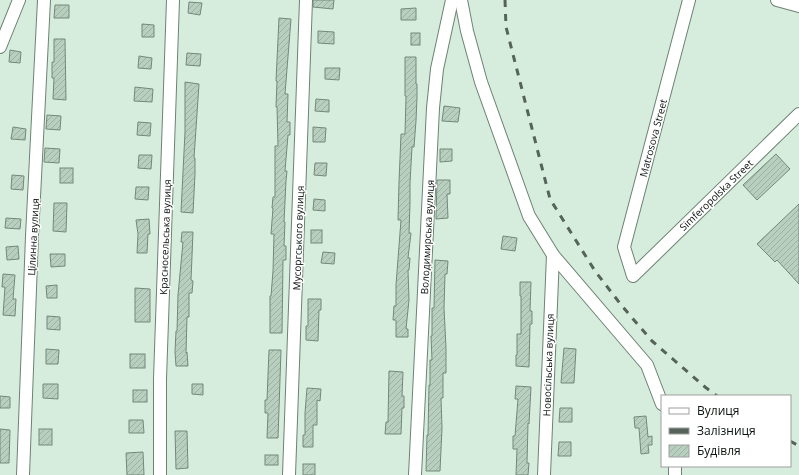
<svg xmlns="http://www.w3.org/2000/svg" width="799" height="475" font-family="'Open Sans',sans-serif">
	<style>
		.building { fill: url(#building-hatch); stroke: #73887a }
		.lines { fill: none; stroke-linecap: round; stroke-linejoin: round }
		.minor-casing { stroke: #6d8274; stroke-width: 14 }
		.minor { stroke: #fff; stroke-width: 12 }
		.rail { stroke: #56635a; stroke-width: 3; stroke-dasharray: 7 7; stroke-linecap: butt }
		.labels { text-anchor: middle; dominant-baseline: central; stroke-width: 3; stroke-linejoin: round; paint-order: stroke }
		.street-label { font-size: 10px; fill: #0a120d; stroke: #fff }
	</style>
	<defs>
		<pattern id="building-hatch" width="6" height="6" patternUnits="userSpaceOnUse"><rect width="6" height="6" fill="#b8cfbf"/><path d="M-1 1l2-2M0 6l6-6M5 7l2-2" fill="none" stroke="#9db1a3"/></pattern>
	</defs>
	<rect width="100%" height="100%" fill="#d6eddd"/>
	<g class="building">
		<polygon points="313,0 334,0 333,9 313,7"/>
		<polygon points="189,2 202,3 200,15 188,13"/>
		<polygon points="55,5 69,5 69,18 54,18"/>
		<polygon points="416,8 416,20 401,20 401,9"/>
		<polygon points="279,18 291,19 285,94 288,94 287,122 290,122 290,135 288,135 285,171 287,171 286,181 284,222 285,222 284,246 286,246 286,260 283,260 282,333 270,333 270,296 271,296 273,271 274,234 271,234 273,208 272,208 273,197 275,197 275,146 278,146 277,107 276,107 277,81 276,81"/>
		<polygon points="142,24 154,25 154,37 142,37"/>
		<polygon points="318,31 334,32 334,44 318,43"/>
		<rect x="411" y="33" width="9" height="12"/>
		<polygon points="54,39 65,39 66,100 53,99 54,78 52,78 52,62 54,62"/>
		<polygon points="10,50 21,52 20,63 9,62"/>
		<polygon points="187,53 201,54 200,66 186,65"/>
		<polygon points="139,56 152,58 151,69 138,68"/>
		<polygon points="405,57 416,57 416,84 417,84 417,97 416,121 414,147 412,147 410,183 410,203 409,233 411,233 408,258 410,258 409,270 408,270 409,300 406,329 408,329 408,337 396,337 396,320 393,320 394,306 396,306 396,285 401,220 398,220 399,182 401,134 405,134 406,96 405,96"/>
		<polygon points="325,68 340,68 339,80 325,79"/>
		<polygon points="185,82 199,84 194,158 195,158 195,174 193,213 181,212 185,132"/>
		<polygon points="135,87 153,89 152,102 134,101"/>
		<polygon points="316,99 329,100 329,112 315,111"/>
		<polygon points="444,106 460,108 458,122 442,121"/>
		<polygon points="47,115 61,116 60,130 46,129"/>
		<polygon points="138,122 151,123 150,136 137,135"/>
		<polygon points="13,127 26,129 25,140 11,139"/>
		<polygon points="313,127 326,128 325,142 313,142"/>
		<polygon points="45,148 60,149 59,163 44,162"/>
		<polygon points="440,149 452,149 452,161 440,162"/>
		<polygon points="776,154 790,169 757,200 743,185"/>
		<polygon points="139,155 152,155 151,169 138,168"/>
		<polygon points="315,163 327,163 326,176 314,175"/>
		<rect x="60" y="168" width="13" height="15"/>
		<polygon points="12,175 24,176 23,190 11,189"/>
		<polygon points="437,180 450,180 450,194 447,194 448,218 436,219"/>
		<polygon points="136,187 149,187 148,200 135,199"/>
		<polygon points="314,199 325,200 325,211 313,210"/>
		<polygon points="54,203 67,203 66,232 53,231"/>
		<polygon points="799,204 799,284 777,260 775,262 757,244"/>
		<polygon points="6,218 21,219 20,229 5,228"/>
		<polygon points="149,219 150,234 148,234 147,253 137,253 138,234 136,220"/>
		<rect x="311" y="230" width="11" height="13"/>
		<polygon points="182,232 193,232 191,280 193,281 192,293 189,293 189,317 187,317 186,353 187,352 188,366 176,366 175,352 176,331 177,331 178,295 183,242 181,242"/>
		<polygon points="503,236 517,238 515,251 501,249"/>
		<polygon points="18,246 19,259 7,260 6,247"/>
		<polygon points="323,252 335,253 334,264 321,263"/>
		<polygon points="50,254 65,254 65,266 51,267"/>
		<polygon points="435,260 448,261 447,274 445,274 444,308 446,348 446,373 443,373 443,398 441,398 442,428 440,471 426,471 427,435 428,435 429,385 430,385 430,360 432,360 431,336 432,336 432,308 434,308"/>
		<polygon points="3,274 15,275 13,299 16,299 15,316 3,315 5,287 2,287"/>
		<polygon points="520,282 531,282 530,311 532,311 532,324 530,324 529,367 516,366 516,355 517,355 517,334 521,334 521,296 520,296"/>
		<polygon points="57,285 57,298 47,298 46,286"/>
		<polygon points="135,288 150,289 150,322 135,322"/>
		<polygon points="308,299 321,299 321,310 319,310 318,341 306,340 306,326 308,326"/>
		<polygon points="47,316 60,317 60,330 47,329"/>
		<polygon points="564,348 576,349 574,383 561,383"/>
		<polygon points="46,349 59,350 58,364 46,364"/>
		<polygon points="269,350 281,350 278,438 267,438 268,413 265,413 265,400 267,400"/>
		<rect x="130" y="354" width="15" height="14"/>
		<polygon points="389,371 403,372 402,396 404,396 404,408 402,408 401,434 385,434 386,422 388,422"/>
		<polygon points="43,384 58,384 58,399 43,398"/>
		<polygon points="192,384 203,384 203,395 192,394"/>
		<polygon points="516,386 531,387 529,424 528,423 527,463 529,463 528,475 516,475 517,449 513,449 513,436 515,436 518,399 515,399"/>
		<polygon points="307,388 321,389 320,401 317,400 317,425 313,425 313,447 303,447 303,435 305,435 305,413"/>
		<rect x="133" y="390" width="14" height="12"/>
		<polygon points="0,396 10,397 10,408 0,408"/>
		<polygon points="560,408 572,408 572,422 559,422"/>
		<polygon points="646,416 648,437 652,436 652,445 648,445 649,453 641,454 639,428 635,428 634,417"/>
		<polygon points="129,420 143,420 144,433 129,433"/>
		<polygon points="0,429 10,430 9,463 0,463"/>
		<rect x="39" y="429" width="13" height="16"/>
		<polygon points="175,431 187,431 188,468 176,469"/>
		<polygon points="559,442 571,442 571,456 558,456"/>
		<polygon points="143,452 144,475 127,475 126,453"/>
		<rect x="265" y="455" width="13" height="10"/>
		<rect x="303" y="464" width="12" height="11"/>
	</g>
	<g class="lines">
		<defs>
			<g id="minor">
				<polyline points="461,0 467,31 481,82 529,216 553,255 647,365 662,404"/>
				<polyline points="689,0 624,247 633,276 799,114"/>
				<polyline points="777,0 799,6"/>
				<polyline points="0,47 19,0"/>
				<polyline points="23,475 32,236 44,0"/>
				<polyline points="160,475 160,379 173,0"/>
				<polyline points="289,475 306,0"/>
				<polyline points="415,475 433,108 437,69 452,0"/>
				<polyline points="544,475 553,255"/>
				<polyline points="675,475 675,466"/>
			</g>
		</defs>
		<use href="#minor" class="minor-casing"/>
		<use href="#minor" class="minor"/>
		<g class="rail">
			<polyline points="505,0 506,27 550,199 595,271 622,306 652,341 705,387 717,396"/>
			<polyline points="790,441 799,446"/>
		</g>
	</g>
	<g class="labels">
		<g class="street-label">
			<text transform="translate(653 138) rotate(-75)">Matrosova Street</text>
			<text transform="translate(716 195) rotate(-44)">Simferopolska Street</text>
			<text transform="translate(33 237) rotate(-87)">Цілинна вулиця</text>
			<text transform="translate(165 237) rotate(-88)">Красносельська вулиця</text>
			<text transform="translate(427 237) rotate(-87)">Володимирська вулиця</text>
			<text transform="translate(298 238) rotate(-88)">Мусоргського вулиця</text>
			<text transform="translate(548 365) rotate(-88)">Новосільська вулиця</text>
		</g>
	</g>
	<rect x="661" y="395" width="130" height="72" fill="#ffffff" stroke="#9da09e"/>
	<rect x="669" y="408" width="20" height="6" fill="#ffffff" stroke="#9da09e"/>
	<text x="697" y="415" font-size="12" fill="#0a120d">Вулиця</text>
	<rect x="669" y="428" width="20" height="6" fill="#56635a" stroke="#9da09e"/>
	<text x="697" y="435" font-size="12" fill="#0a120d">Залізниця</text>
	<rect x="669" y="445" width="20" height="12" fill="url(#building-hatch)" stroke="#9da09e"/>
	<text x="697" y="455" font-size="12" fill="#0a120d">Будівля</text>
</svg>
